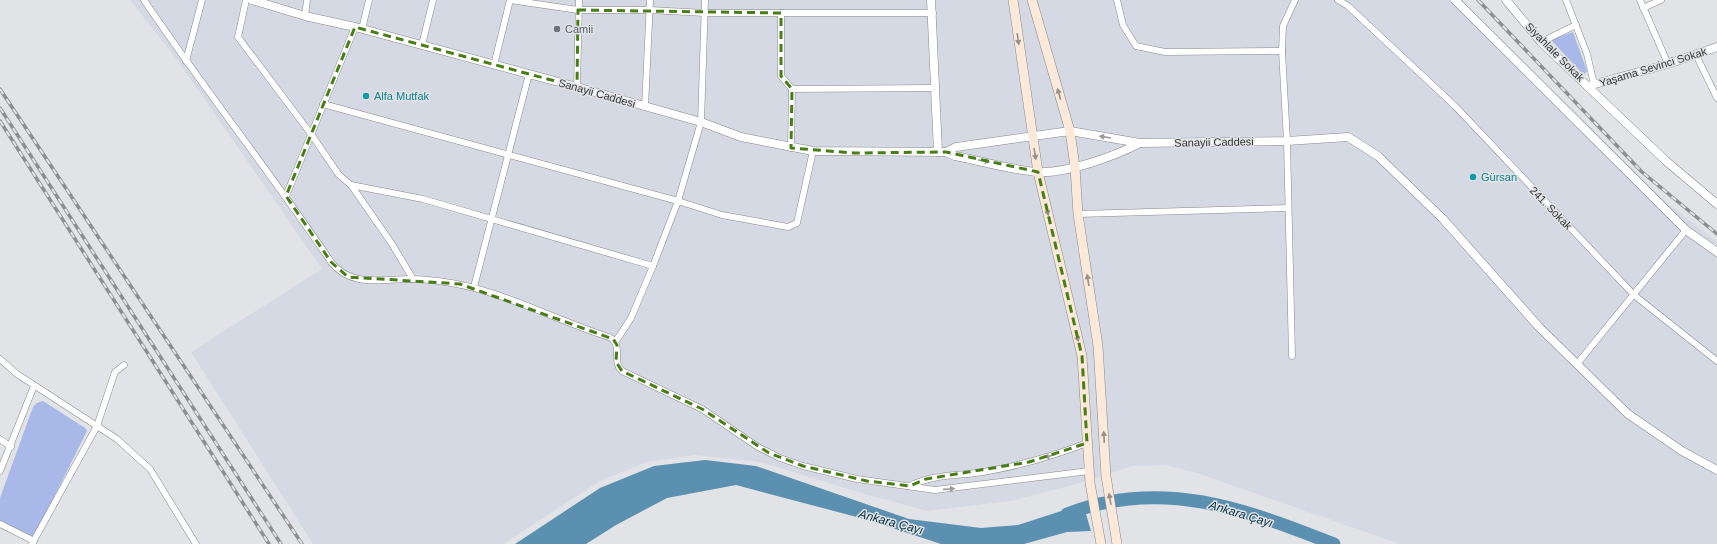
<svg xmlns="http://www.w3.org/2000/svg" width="1717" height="544" font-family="Helvetica,sans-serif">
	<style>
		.built { fill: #d5d9e3 }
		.green { fill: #a8b8e8 }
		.water { fill: #5b90b1 }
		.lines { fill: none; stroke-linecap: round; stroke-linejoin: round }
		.river { stroke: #5b90b1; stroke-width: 13 }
		.minor-casing { stroke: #87898c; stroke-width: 7 }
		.tertiary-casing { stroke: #87898c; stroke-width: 9 }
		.secondary-casing { stroke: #87898c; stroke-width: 10 }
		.minor { stroke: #fff; stroke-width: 6 }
		.tertiary { stroke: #fff; stroke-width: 8 }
		.secondary { stroke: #fce9da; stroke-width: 9 }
		.rail-casing { stroke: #8d8e90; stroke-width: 3.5 }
		.rail { stroke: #e1e3e6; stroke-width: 2; stroke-dasharray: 6; stroke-linecap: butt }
		.oneway { fill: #988f88 }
		.oneway2 { fill: #9a9a9a }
		.marked { fill: none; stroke: #487e15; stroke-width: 3; stroke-dasharray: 8 5; stroke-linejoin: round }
		.worship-dot { fill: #6b7280; stroke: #e1e3e6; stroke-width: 1.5 }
		.culture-dot { fill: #0f9aa8; stroke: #e1e3e6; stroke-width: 1.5 }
		.labels { text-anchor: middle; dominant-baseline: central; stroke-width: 3; stroke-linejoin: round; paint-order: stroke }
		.worship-label { font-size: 11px; fill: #5b616d; stroke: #e1e3e6; text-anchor: start }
		.street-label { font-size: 11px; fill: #343536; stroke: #e1e3e6 }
		.culture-label { font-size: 11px; fill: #0d838f; stroke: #e1e3e6; text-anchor: start }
		.water-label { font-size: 12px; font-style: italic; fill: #002d44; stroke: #e1e3e6 }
	</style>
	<rect width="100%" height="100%" fill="#e1e3e6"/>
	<polygon class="built" points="130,0 1462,0 1667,203 1717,242 1717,544 1400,544 1197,473 1166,465 1132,466 1077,484 1010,501 927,511 858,492 760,462 695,455 647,462 600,481 503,544 313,544 191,352 322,269 176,58"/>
	<g class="green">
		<polygon points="1573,32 1587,71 1585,74 1582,73 1551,40"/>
		<polygon points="43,401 85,428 87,431 35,535 32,536 0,521 0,498 33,407 37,403"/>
	</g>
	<polygon class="water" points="705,460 756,466 909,519 981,528 1018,525 1083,504 1091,531 1067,532 1024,544 941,544 868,520 736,485 667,498 616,525 586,544 515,544 600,488 654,466"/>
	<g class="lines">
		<path class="river" d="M1067 514C1161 477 1245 509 1334 544"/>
		<defs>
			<g id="minor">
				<path d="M144 0C204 89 271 173 331 262 352 289 384 278 414 279 422 279 430 280 438 281 498 288 552 319 609 337 624 344 611 361 622 371L702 409 758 447 780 458 803 466 857 479 935 490 1089 471"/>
				<polyline points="246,0 238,37 311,134 339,175 351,185 392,244 413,279"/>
				<polyline points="510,0 578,10 650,10 705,13 933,13"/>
				<polyline points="1117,0 1123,25 1136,46 1165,52 1282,51"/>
				<polyline points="1338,0 1348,6 1455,106 1634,295 1717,361"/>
				<polyline points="1566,0 1587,54 1594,84"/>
				<polyline points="1640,0 1668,64"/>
				<polyline points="1643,8 1661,0"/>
				<polyline points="781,13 781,76 792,89"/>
				<polyline points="305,16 307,0"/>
				<polyline points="362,29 369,0"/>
				<polyline points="1541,42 1576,25"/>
				<polyline points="422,45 433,0"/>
				<polyline points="1696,55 1717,98"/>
				<polyline points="186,61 202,0"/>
				<polyline points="494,65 510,0"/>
				<polyline points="577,87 579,0"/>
				<polyline points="323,104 678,201 722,215 788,227 797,223 813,151"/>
				<polyline points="645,107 650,0"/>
				<polyline points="791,148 792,89 935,88"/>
				<polyline points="351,185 423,199 653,266"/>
				<polyline points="286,196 355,27"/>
				<polyline points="1078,214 1288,208"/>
				<polyline points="474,287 529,74"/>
				<polyline points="616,341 631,318 653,266 678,201 701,122 705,0"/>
				<polyline points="1292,356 1287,141 1282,51 1283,26 1295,0"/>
				<polyline points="0,359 17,374 117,439 150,469 196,544"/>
				<polyline points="1577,364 1686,230"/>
				<polyline points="0,439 11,447"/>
				<polyline points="0,471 34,386"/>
				<path d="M910 486C932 474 959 476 983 472 1019 466 1053 456 1087 443"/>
				<polyline points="0,524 34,541"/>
				<polyline points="32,544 97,426 115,372 124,365"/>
			</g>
			<g id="tertiary">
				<path d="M252 0 305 16 355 27 577 87 701 122 741 137 813 151 946 152 955 156C981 161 1012 170 1037 172 1066 174 1115 156 1140 143"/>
				<polyline points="931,0 938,152"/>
				<polyline points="1455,0 1674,218 1686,230 1717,252"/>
				<polyline points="1506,0 1541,42 1666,161 1717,204"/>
				<polyline points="1588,86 1668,64 1717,47"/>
				<polyline points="946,152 956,147 1070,131 1140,143 1287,141 1348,137 1378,156 1443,219 1539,327 1628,414 1682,451 1717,470"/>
			</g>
			<g id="secondary">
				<polyline points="1013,0 1038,172 1082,356 1090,483 1101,544"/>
				<polyline points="1032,0 1070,131 1075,167 1078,214 1098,346 1106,476 1117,544"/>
			</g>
		</defs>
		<use href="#minor" class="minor-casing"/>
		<use href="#tertiary" class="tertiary-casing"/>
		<use href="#secondary" class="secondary-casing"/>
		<use href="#minor" class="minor"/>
		<use href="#tertiary" class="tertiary"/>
		<use href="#secondary" class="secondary"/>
		<defs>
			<g id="rail">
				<polyline points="1478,0 1642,172 1717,234"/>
				<polyline points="0,89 302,544"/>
				<polyline points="0,108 281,544"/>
				<polyline points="0,121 269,544"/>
			</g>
		</defs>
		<use href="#rail" class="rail-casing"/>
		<use href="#rail" class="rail"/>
	</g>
	<defs><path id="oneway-solid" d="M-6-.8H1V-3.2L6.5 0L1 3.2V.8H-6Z"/></defs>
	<g class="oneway">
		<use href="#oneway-solid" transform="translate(1018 39) rotate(82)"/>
		<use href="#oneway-solid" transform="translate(1059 94) rotate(-106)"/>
		<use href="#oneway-solid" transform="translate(1035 154) rotate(81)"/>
		<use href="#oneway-solid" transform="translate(1047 210) rotate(77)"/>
		<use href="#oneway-solid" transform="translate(1088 280) rotate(-99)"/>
		<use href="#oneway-solid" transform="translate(1077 336) rotate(77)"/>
		<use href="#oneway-solid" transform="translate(1104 437) rotate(-93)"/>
		<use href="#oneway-solid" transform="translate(1110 499) rotate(-100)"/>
	</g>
	<g class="oneway2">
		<use href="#oneway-solid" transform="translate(1105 137) rotate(-171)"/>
		<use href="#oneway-solid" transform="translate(984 161) rotate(11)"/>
		<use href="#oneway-solid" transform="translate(1050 456) rotate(164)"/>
		<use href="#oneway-solid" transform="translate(949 489) rotate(-4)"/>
	</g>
	<path class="marked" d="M578 10 781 13V76L792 89 791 148 854 153 946 152 1038 172 1082 356 1087 443 1029 462 926 479 910 486 867 481 803 466 769 453 702 409 622 371 616 362 617 345 613 339 460 284 348 277 331 262 286 196 355 27 577 87Z"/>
	<circle class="worship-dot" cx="557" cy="29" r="4"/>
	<g class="culture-dot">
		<circle cx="366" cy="96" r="4"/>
		<circle cx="1473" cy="177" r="4"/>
	</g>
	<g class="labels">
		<g class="worship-label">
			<text x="565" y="29">Camii</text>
		</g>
		<g class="street-label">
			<text transform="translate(1555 52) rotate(45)">Siyahlale Sokak</text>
			<text transform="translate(1653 67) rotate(-17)">Yaşama Sevinci Sokak</text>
			<text transform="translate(597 93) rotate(16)">Sanayii Caddesi</text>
			<text transform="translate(1214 142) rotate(-1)">Sanayii Caddesi</text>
			<text transform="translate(1551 208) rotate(46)">241. Sokak</text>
		</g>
		<g class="culture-label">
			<text x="374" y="96">Alfa Mutfak</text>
			<text x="1481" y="177">Gürsan</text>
		</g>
		<g class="water-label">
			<text transform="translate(1241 514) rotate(17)">Ankara Çayı</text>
			<text transform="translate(891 522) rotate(15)">Ankara Çayı</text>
		</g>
	</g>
</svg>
